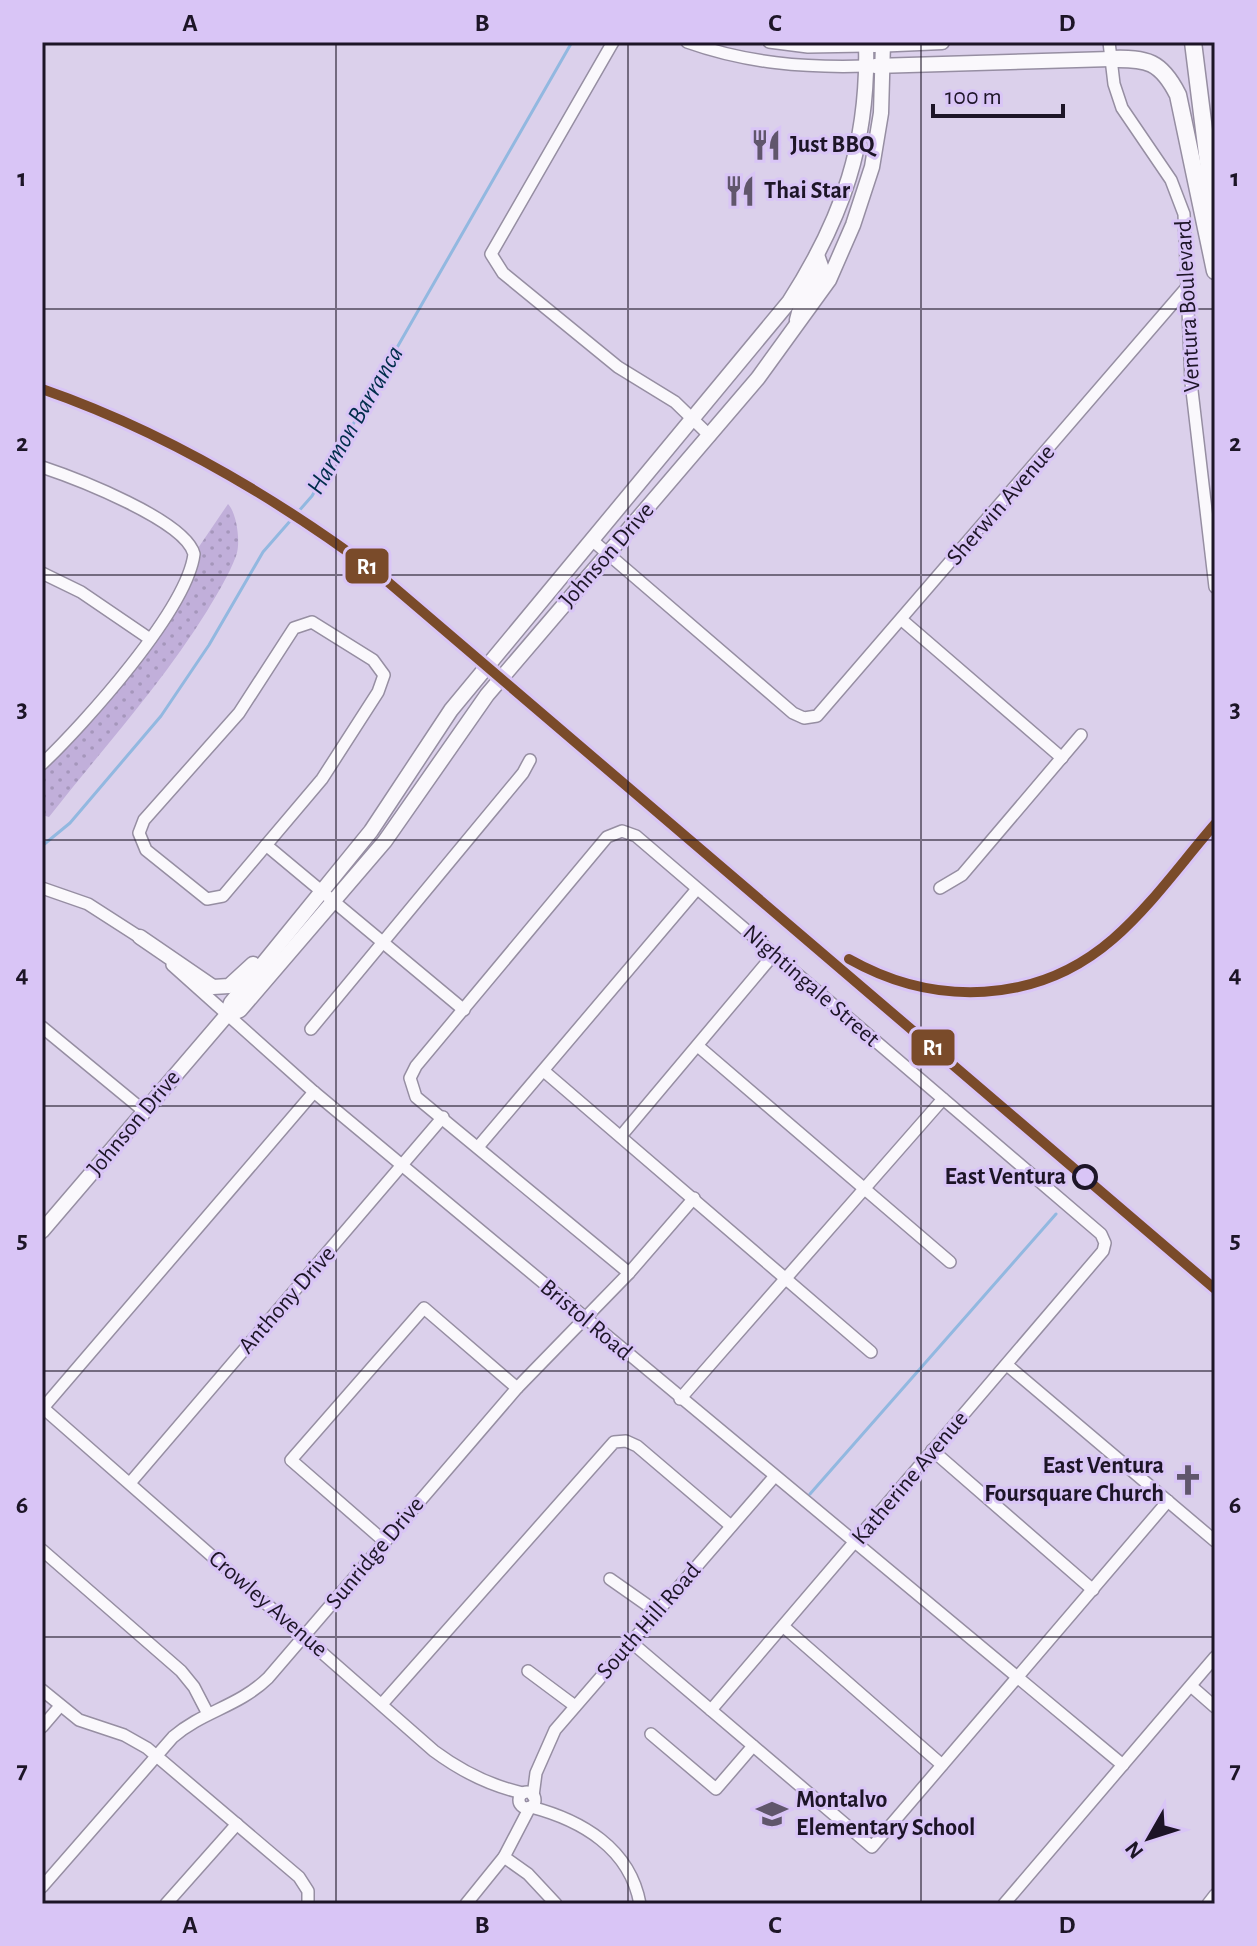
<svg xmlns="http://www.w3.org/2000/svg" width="1257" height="1946" font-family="'Alegreya Sans',sans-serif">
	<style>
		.park { fill: url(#park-dots) }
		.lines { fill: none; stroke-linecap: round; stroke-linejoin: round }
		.stream { stroke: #92b8e0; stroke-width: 3 }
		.minor-casing { stroke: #968ea2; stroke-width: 14 }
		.major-casing { stroke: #968ea2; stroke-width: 17 }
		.highway-casing { stroke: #968ea2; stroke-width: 19 }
		.minor { stroke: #faf8fc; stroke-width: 11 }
		.major { stroke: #faf8fc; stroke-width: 14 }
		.highway { stroke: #faf8fc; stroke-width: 16 }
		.rail-casing { stroke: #bcb8c0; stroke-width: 6 }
		.rail { stroke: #d9c5f6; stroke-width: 3; stroke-dasharray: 9; stroke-linecap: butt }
		.rail-1-casing { stroke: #d9c5f6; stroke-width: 16 }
		.rail-1 { stroke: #7a4b2a; stroke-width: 10 }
		.grid { fill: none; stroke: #1d1527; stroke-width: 2; stroke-opacity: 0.55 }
		.stop-dot { fill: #d9c5f6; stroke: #1d1527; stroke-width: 4 }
		.labels { text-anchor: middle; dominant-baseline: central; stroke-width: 6; stroke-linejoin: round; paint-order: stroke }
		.poi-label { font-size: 24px; font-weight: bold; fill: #1d1527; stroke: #d9c5f6; text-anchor: start }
		.street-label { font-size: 24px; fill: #1d1527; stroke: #d9c5f6 }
		.stop-label { font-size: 24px; font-weight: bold; fill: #1d1527; stroke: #d9c5f6; text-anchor: end }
		.water-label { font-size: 26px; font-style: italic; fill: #002d4b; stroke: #d9c5f6 }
		.line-badge { stroke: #d9c5f6; stroke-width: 3 }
		.badge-label { font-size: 22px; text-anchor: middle; font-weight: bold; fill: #fff }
		.neatline { fill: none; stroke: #1d1527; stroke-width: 3 }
		.grid-label { font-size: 26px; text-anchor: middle; font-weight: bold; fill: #1d1527 }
	</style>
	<defs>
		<pattern id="park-dots" width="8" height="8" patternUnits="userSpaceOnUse" patternTransform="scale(2)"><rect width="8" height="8" fill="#c1afda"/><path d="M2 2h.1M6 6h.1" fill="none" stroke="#a596bb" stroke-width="1.8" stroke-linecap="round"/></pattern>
	</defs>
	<rect width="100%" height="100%" fill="#dbd0eb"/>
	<path class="park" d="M228 504C237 513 241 544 236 556 229 575 217 594 207 611 161 685 103 748 49 817L42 815V764L150 639 194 554Z"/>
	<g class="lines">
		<g class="stream">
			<polyline points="42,846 70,823 161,716 209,645 263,552 312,496 572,42"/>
			<polyline points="810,1494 1056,1214"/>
		</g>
		<defs>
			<g id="minor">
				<polyline points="613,42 491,254 503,273 618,367 675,402 710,436"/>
				<path d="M687 42C746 63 804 68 867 66"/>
				<polyline points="769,42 808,47 866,46"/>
				<polyline points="1109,42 1114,84 1122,108 1171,180 1184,214 1191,382 1215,587"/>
				<path d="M42 467C75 478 185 520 194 554 187 610 84 724 42 764"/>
				<polyline points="593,541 793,713 804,718 817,716 1187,287"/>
				<polyline points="42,573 81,592 150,639"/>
				<polyline points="902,620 1062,758"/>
				<polygon points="312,622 373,660 384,675 378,692 322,779 223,896 207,899 146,850 139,833 144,820 239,713 294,628"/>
				<polyline points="266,845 464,1010"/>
				<polyline points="42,888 88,904 144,940"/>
				<polyline points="940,888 962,875 1081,735"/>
				<polyline points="172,965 314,1092 1123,1765"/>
				<polyline points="42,1027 144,1111"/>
				<polyline points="311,1029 523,773 530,760"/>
				<polyline points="699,1047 950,1262"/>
				<polyline points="545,1072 871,1352"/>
				<polyline points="621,1136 774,954"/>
				<polyline points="478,1147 697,889"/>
				<polyline points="629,1273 416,1097 410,1078 416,1066 607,837 622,831 636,836 1101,1234 1105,1243 1103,1251 711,1710"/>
				<polyline points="1007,1365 1215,1541"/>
				<polyline points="680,1399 943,1099"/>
				<path d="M42 1407 434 1751C461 1771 491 1786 523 1793"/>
				<polyline points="43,1408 314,1092"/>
				<polyline points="932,1450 1093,1590"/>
				<polyline points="130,1483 443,1117"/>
				<polyline points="384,1541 291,1460 424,1308 517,1388"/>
				<polyline points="42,1550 181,1671 194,1687 208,1714"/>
				<polyline points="610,1579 657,1612"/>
				<polyline points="784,1627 942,1765"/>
				<polyline points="631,1642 872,1847 1168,1501"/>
				<polyline points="528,1671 575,1706"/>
				<polyline points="1191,1686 1215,1707"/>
				<polyline points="42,1690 79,1720 124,1735 147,1748 299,1877 308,1891 308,1904"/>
				<polyline points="382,1704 614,1442 626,1441 637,1446 731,1526"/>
				<polyline points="42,1727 60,1706"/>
				<polyline points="651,1734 716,1789 753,1746"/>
				<circle cx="527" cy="1800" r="8"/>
				<polyline points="533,1796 536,1773 555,1730 774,1477"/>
				<path d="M531 1807C581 1820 630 1848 640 1904"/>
				<polyline points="504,1857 528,1874 556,1904"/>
				<path d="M42 1887 173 1737C203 1711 238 1707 268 1678L517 1388 629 1273 694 1198"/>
				<polyline points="166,1904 237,1824"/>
				<polyline points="466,1904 504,1857 530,1807"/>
				<polyline points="1004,1904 1215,1657"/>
				<polyline points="1208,1904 1215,1895"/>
			</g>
			<g id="major">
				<polyline points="874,45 942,42"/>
				<polyline points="875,66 1111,59"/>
				<polyline points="797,320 802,301 822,269 817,255"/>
				<polyline points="140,937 213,987 229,986 253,964"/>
				<polyline points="226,1016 240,1010 385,841 487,695 758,378 829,280 853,225 872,167 881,113 883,42"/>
				<path d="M42 1231 226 1016 231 1003 371 831 451 710 789 302C843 218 869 142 866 42"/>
			</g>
			<g id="highway">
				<polyline points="1193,42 1215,218"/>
				<path d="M1111 59C1147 58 1161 61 1178 95L1215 271"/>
			</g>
		</defs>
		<use href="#minor" class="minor-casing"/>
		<use href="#major" class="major-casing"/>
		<use href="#highway" class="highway-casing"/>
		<use href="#minor" class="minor"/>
		<use href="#major" class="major"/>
		<use href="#highway" class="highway"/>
		<defs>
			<g id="rail">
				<path d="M42 389C322 485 525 704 747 889"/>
				<polyline points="1151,1235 1215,1289"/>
			</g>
		</defs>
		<use href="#rail" class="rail-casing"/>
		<use href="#rail" class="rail"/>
		<defs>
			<g id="rail-1">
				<path d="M42 389C166 432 277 498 381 576L1215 1289"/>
				<path d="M849 959C934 1007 1037 1005 1113 939 1151 906 1182 862 1215 824"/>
			</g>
		</defs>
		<use href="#rail-1" class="rail-1-casing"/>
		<use href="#rail-1" class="rail-1"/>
	</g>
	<path class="grid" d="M336 42V1904M628 42V1904M921 42V1904M42 309H1215M42 575H1215M42 840H1215M42 1106H1215M42 1371H1215M42 1637H1215"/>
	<defs>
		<symbol id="restaurant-bare" viewBox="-9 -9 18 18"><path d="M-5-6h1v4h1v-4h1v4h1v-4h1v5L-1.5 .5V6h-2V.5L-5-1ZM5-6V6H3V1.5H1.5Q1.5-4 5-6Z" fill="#60566c" stroke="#d9c5f6" stroke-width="2.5" paint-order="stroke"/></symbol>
		<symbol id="church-bare" viewBox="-9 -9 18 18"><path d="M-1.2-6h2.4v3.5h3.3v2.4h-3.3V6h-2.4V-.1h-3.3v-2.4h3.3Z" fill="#60566c" stroke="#d9c5f6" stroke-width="2.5" paint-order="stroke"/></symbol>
		<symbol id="school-bare" viewBox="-9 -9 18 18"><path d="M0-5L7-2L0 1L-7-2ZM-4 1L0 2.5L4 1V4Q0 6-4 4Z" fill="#60566c" stroke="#d9c5f6" stroke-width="2.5" paint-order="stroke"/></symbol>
	</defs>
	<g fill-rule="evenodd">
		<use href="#restaurant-bare" x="744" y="123" width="44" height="44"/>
		<use href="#restaurant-bare" x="718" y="169" width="44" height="44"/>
		<use href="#church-bare" x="1166" y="1458" width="44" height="44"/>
		<use href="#school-bare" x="750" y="1792" width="44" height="44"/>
	</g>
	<circle class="stop-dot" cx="1085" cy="1177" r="11"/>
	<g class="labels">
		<g class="poi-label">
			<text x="790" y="145">Just BBQ</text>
			<text x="764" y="191">Thai Star</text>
			<text x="1164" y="1466" text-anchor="end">East Ventura<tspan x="1164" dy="28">Foursquare Church</tspan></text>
			<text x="796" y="1800">Montalvo<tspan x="796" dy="28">Elementary School</tspan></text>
		</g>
		<g class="street-label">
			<text transform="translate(1188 306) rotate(-93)">Ventura Boulevard</text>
			<text transform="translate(1001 505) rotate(-49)">Sherwin Avenue</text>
			<text transform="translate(607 555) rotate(-49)">Johnson Drive</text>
			<text transform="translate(811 986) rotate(41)">Nightingale Street</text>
			<text transform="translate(134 1123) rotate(-50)">Johnson Drive</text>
			<text transform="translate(287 1300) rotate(-49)">Anthony Drive</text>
			<text transform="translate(586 1320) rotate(40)">Bristol Road</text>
			<text transform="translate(910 1478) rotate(-50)">Katherine Avenue</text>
			<text transform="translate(375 1553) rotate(-50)">Sunridge Drive</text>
			<text transform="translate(268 1604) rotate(41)">Crowley Avenue</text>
			<text transform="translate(649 1621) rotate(-49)">South Hill Road</text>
		</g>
		<g class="stop-label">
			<text x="1066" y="1177">East Ventura</text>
		</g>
		<g class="water-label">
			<text transform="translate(355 420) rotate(-60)">Harmon Barranca</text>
		</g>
	</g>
	<g class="line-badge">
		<rect x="344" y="547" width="46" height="38" rx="8" fill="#7a4b2a"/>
		<rect x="910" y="1028" width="46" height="39" rx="8" fill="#7a4b2a"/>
	</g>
	<g class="badge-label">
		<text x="367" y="574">R1</text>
		<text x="933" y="1055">R1</text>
	</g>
	<rect width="1257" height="1946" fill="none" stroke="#d9c5f6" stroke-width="88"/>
	<g transform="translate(1149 1838) rotate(231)" stroke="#d9c5f6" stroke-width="6" paint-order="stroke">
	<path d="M0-6L14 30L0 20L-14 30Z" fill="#1d1527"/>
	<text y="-12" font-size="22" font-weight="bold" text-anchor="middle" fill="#1d1527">N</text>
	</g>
	<path d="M933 104v12h130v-12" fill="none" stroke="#1d1527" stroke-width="4"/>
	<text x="945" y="104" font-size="24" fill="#1d1527" stroke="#d9c5f6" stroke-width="6" paint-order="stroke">100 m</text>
	<rect x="44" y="44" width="1169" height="1858" class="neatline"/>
	<g class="grid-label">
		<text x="190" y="31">A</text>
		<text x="482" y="31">B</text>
		<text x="775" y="31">C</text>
		<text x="1067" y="31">D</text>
		<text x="22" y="186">1</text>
		<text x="1235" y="186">1</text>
		<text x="22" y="451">2</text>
		<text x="1235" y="451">2</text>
		<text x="22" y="717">3</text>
		<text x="1235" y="717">3</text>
		<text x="22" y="982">4</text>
		<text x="1235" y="982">4</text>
		<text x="22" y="1248">5</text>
		<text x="1235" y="1248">5</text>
		<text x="22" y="1513">6</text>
		<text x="1235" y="1513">6</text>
		<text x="22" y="1778">7</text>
		<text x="1235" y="1778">7</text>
		<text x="190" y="1933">A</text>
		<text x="482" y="1933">B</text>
		<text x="775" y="1933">C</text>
		<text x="1067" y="1933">D</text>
	</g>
</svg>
